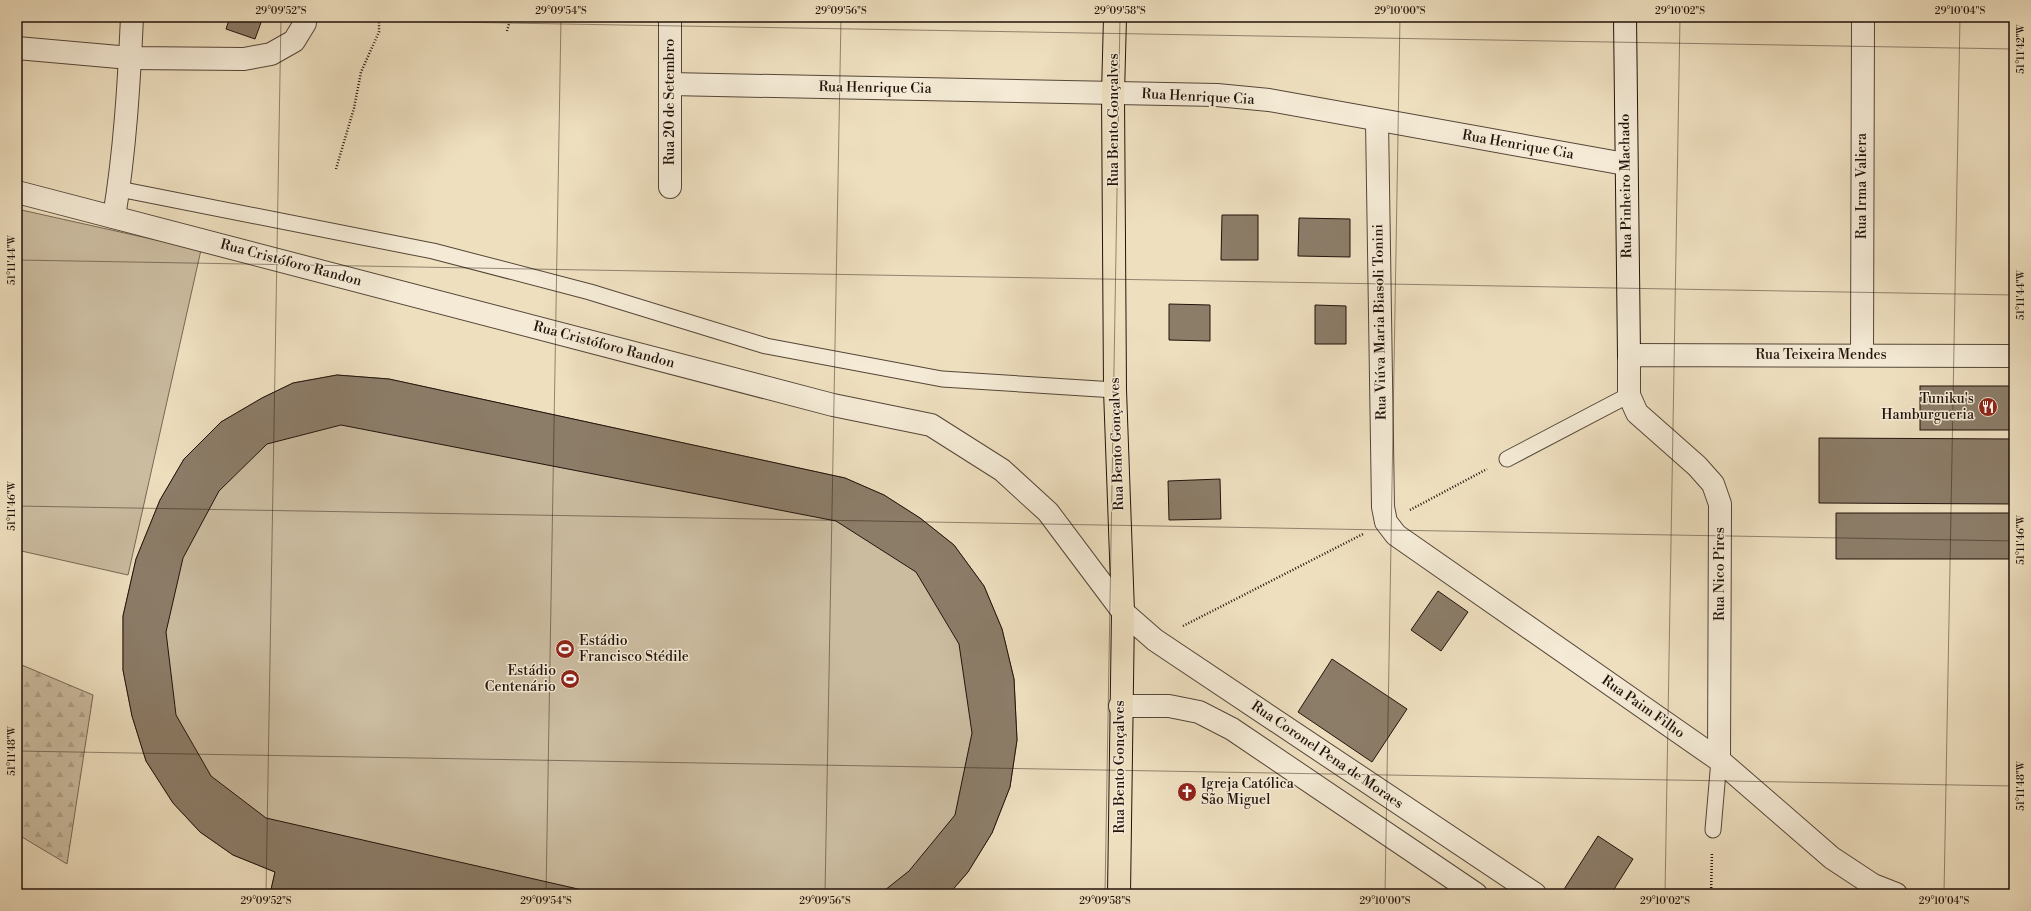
<svg xmlns="http://www.w3.org/2000/svg" width="2031" height="911" font-family="'Libre Bodoni',serif">
	<style>
		.forest { fill: url(#forest-firs); stroke: #766856 }
		.park { fill: #cbbca0; stroke: #766856 }
		.building { fill: #8c7d69; stroke: #22130b }
		.lines { fill: none; stroke-linecap: round; stroke-linejoin: round }
		.lane-casing { stroke: #554638; stroke-width: 17 }
		.street-casing { stroke: #554638; stroke-width: 24 }
		.secondary-casing { stroke: #22130b; stroke-width: 24 }
		.primary-casing { stroke: #22130b; stroke-width: 24 }
		.path { stroke: #22130b; stroke-width: 2.5; stroke-dasharray: 1 2; stroke-linecap: butt }
		.lane { stroke: #f4ead5; stroke-width: 15 }
		.street { stroke: #f4ead5; stroke-width: 22 }
		.secondary { stroke: #f4ead5; stroke-width: 22 }
		.primary { stroke: #eedfbf; stroke-width: 22 }
		.ticks { fill: none; stroke: #22130b; stroke-width: 1; stroke-opacity: 0.45 }
		.labels { text-anchor: middle; dominant-baseline: central; stroke-width: 3; stroke-linejoin: round; paint-order: stroke }
		.street-label { font-size: 14px; fill: #22130b; stroke: #f4ead5 }
		.poi-label { font-size: 14px; fill: #22130b; stroke: #f4ead5; text-anchor: end }
		.neatline { fill: none; stroke: #22130b; stroke-width: 1.5 }
		.ticks-label { font-size: 10px; text-anchor: middle; fill: #22130b }
	</style>
	<defs>
		<pattern id="forest-firs" width="22" height="20" patternUnits="userSpaceOnUse"><rect width="22" height="20" fill="#cbbca0"/><path d="M5 1l3.5 6h-7zM16 11l3.5 6h-7z" fill="#aea188"/></pattern>
	</defs>
	<rect width="100%" height="100%" fill="#eedfbf"/>
	<filter id="stains"><feTurbulence type="fractalNoise" baseFrequency=".005" numOctaves="4"/><feColorMatrix values="0 0 0 0 .2 0 0 0 0 .09 0 0 0 0 .02 0 0 0 .5 -.17"/></filter>
	<radialGradient id="worn" r=".72"><stop offset=".6" stop-color="#630" stop-opacity="0"/><stop offset="1" stop-color="#630" stop-opacity=".3"/></radialGradient>
	<polygon class="forest" points="17,663 93,695 67,864 17,834"/>
	<g class="park">
		<polygon points="17,209 201,250 128,575 17,550"/>
		<polygon points="337,375 389,379 845,478 884,495 920,518 954,545 984,586 1002,629 1014,679 1017,740 1010,787 992,833 968,872 949,894 270,894 275,872 233,855 200,832 173,803 146,761 132,716 123,670 123,616 136,559 160,500 184,459 221,422 262,398 293,383"/>
	</g>
	<g class="building">
		<polygon points="230,17 263,17 255,39 226,29"/>
		<polygon points="1222,215 1258,215 1258,260 1221,260"/>
		<polygon points="1299,218 1350,219 1350,257 1298,256"/>
		<polygon points="1169,304 1210,305 1210,341 1169,340"/>
		<polygon points="1315,305 1346,306 1346,344 1315,344"/>
		<polygon points="337,375 389,379 845,478 884,495 920,518 954,545 984,586 1002,629 1014,679 1017,740 1010,787 992,833 968,872 949,894 880,894 909,871 955,815 972,733 959,644 916,572 836,521 341,425 267,444 219,491 183,558 166,632 176,715 211,776 266,818 600,894 270,894 275,872 233,855 200,832 173,803 146,761 132,716 123,670 123,616 136,559 160,500 184,459 221,422 262,398 293,383"/>
		<rect x="1920" y="386" width="94" height="44"/>
		<polygon points="1819,438 2014,439 2014,504 1819,503"/>
		<polygon points="1220,479 1221,519 1169,520 1168,481"/>
		<polygon points="1836,513 2011,513 2011,537 2014,537 2014,559 1836,559"/>
		<polygon points="1438,591 1468,612 1441,651 1411,630"/>
		<polygon points="1332,659 1407,709 1372,762 1298,712"/>
		<polygon points="1598,836 1633,859 1611,894 1561,894"/>
	</g>
	<g class="lines">
		<defs>
			<g id="lane">
				<polyline points="119,189 433,251 590,292 766,346 942,379 1115,390"/>
				<polyline points="1507,459 1629,395"/>
				<polyline points="1713,830 1719,760"/>
			</g>
			<g id="street">
				<polyline points="670,17 670,187"/>
				<polyline points="17,48 130,58 244,59 271,54 294,41 305,23 305,17"/>
				<polyline points="670,84 1217,95 1269,100 1625,164"/>
				<polyline points="1377,121 1383,507 1386,522 1396,535 1719,760 1832,858 1873,885 1896,894"/>
				<polyline points="17,192 833,405 931,425 1002,470 1048,512 1123,612 1155,640 1535,894"/>
				<path d="M114 217C125 151 129 83 132 17"/>
				<polyline points="1862,354 1863,17"/>
				<polyline points="1120,706 1169,706 1199,712 1232,729 1476,894"/>
				<polyline points="1719,760 1720,504 1713,484 1697,466 1637,413 1629,395 1629,355 2014,356"/>
			</g>
			<polyline id="secondary" points="1625,17 1629,355"/>
			<polyline id="primary" points="1115,17 1113,94 1115,390 1123,612 1119,894"/>
		</defs>
		<use href="#lane" class="lane-casing"/>
		<use href="#street" class="street-casing"/>
		<use href="#secondary" class="secondary-casing"/>
		<use href="#primary" class="primary-casing"/>
		<g class="path">
			<polyline points="507,31 511,17"/>
			<polyline points="336,169 354,108 361,72 379,32 379,17"/>
			<polyline points="1410,510 1487,469"/>
			<polyline points="1183,626 1363,534"/>
			<polyline points="1711,894 1712,852"/>
		</g>
		<use href="#lane" class="lane"/>
		<use href="#street" class="street"/>
		<use href="#secondary" class="secondary"/>
		<use href="#primary" class="primary"/>
	</g>
	<path class="ticks" d="M158 17 2014 49M17 260 2014 295M17 506 2014 541M17 751 2014 786M266 894 281 17M546 894 561 17M825 894 841 17M1105 894 1120 17M1385 894 1400 17M1665 894 1680 17M1944 894 1960 17"/>
	<defs>
		<symbol id="restaurant-disc" viewBox="-11 -11 22 22"><circle r="9.5" fill="#8f2418" stroke="#f4ead5"/><path d="M-5-6h1v4h1v-4h1v4h1v-4h1v5L-1.5 .5V6h-2V.5L-5-1ZM5-6V6H3V1.5H1.5Q1.5-4 5-6Z" fill="#fff"/></symbol>
		<symbol id="stadium-disc" viewBox="-11 -11 22 22"><circle r="9.5" fill="#8f2418" stroke="#f4ead5"/><path d="M0-5a6.5 5 0 1 0 0 10a6.5 5 0 1 0 0-10ZM-3.5-1.8h7v3.6h-7Z" fill="#fff"/></symbol>
		<symbol id="church-disc" viewBox="-11 -11 22 22"><circle r="9.5" fill="#8f2418" stroke="#f4ead5"/><path d="M-1.2-6h2.4v3.5h3.3v2.4h-3.3V6h-2.4V-.1h-3.3v-2.4h3.3Z" fill="#fff"/></symbol>
	</defs>
	<g fill-rule="evenodd">
		<use href="#restaurant-disc" x="1977" y="396" width="22" height="22"/>
		<use href="#stadium-disc" x="554" y="638" width="22" height="22"/>
		<use href="#stadium-disc" x="559" y="668" width="22" height="22"/>
		<use href="#church-disc" x="1176" y="781" width="22" height="22"/>
	</g>
	<g class="labels">
		<g class="street-label">
			<text transform="translate(875 88) rotate(1)">Rua Henrique Cia</text>
			<text transform="translate(1198 97) rotate(3)">Rua Henrique Cia</text>
			<text transform="translate(670 102) rotate(-90)">Rua 20 de Setembro</text>
			<text transform="translate(1114 120) rotate(-90)">Rua Bento Gonçalves</text>
			<text transform="translate(1518 145) rotate(10)">Rua Henrique Cia</text>
			<text transform="translate(1626 186) rotate(-91)">Rua Pinheiro Machado</text>
			<text transform="translate(1862 186) rotate(-90)">Rua Irma Valiera</text>
			<text transform="translate(291 263) rotate(15)">Rua Cristóforo Randon</text>
			<text transform="translate(1380 322) rotate(-91)">Rua Viúva Maria Biasoli Tonini</text>
			<text transform="translate(604 345) rotate(15)">Rua Cristóforo Randon</text>
			<text x="1821" y="355">Rua Teixeira Mendes</text>
			<text transform="translate(1117 444) rotate(-92)">Rua Bento Gonçalves</text>
			<text transform="translate(1720 574) rotate(-90)">Rua Nico Pires</text>
			<text transform="translate(1643 707) rotate(35)">Rua Paim Filho</text>
			<text transform="translate(1327 755) rotate(34)">Rua Coronel Pena de Moraes</text>
			<text transform="translate(1120 767) rotate(-90)">Rua Bento Gonçalves</text>
		</g>
		<g class="poi-label">
			<text x="1974" y="399">Tuniku's<tspan x="1974" dy="16">Hamburgueria</tspan></text>
			<text x="579" y="641" text-anchor="start">Estádio<tspan x="579" dy="16">Francisco Stédile</tspan></text>
			<text x="556" y="671">Estádio<tspan x="556" dy="16">Centenário</tspan></text>
			<text x="1201" y="784" text-anchor="start">Igreja Católica<tspan x="1201" dy="16">São Miguel</tspan></text>
		</g>
	</g>
	<rect width="2031" height="911" fill="none" stroke="#eedfbf" stroke-width="44"/>
	<rect x="22" y="22" width="1987" height="867" class="neatline"/>
	<g class="ticks-label">
		<text x="281" y="14">29°09'52"S</text>
		<text x="561" y="14">29°09'54"S</text>
		<text x="841" y="14">29°09'56"S</text>
		<text x="1120" y="14">29°09'58"S</text>
		<text x="1400" y="14">29°10'00"S</text>
		<text x="1680" y="14">29°10'02"S</text>
		<text x="1960" y="14">29°10'04"S</text>
		<text transform="translate(2020 49) rotate(-90)" y="4">51°11'42"W</text>
		<text transform="translate(11 260) rotate(-90)" y="4">51°11'44"W</text>
		<text transform="translate(2020 295) rotate(-90)" y="4">51°11'44"W</text>
		<text transform="translate(11 506) rotate(-90)" y="4">51°11'46"W</text>
		<text transform="translate(2020 540) rotate(-90)" y="4">51°11'46"W</text>
		<text transform="translate(11 751) rotate(-90)" y="4">51°11'48"W</text>
		<text transform="translate(2020 786) rotate(-90)" y="4">51°11'48"W</text>
		<text x="266" y="904">29°09'52"S</text>
		<text x="546" y="904">29°09'54"S</text>
		<text x="825" y="904">29°09'56"S</text>
		<text x="1105" y="904">29°09'58"S</text>
		<text x="1385" y="904">29°10'00"S</text>
		<text x="1665" y="904">29°10'02"S</text>
		<text x="1944" y="904">29°10'04"S</text>
	</g>
	<rect width="100%" height="100%" filter="url(#stains)"/>
	<rect width="100%" height="100%" fill="url(#worn)"/>
</svg>
